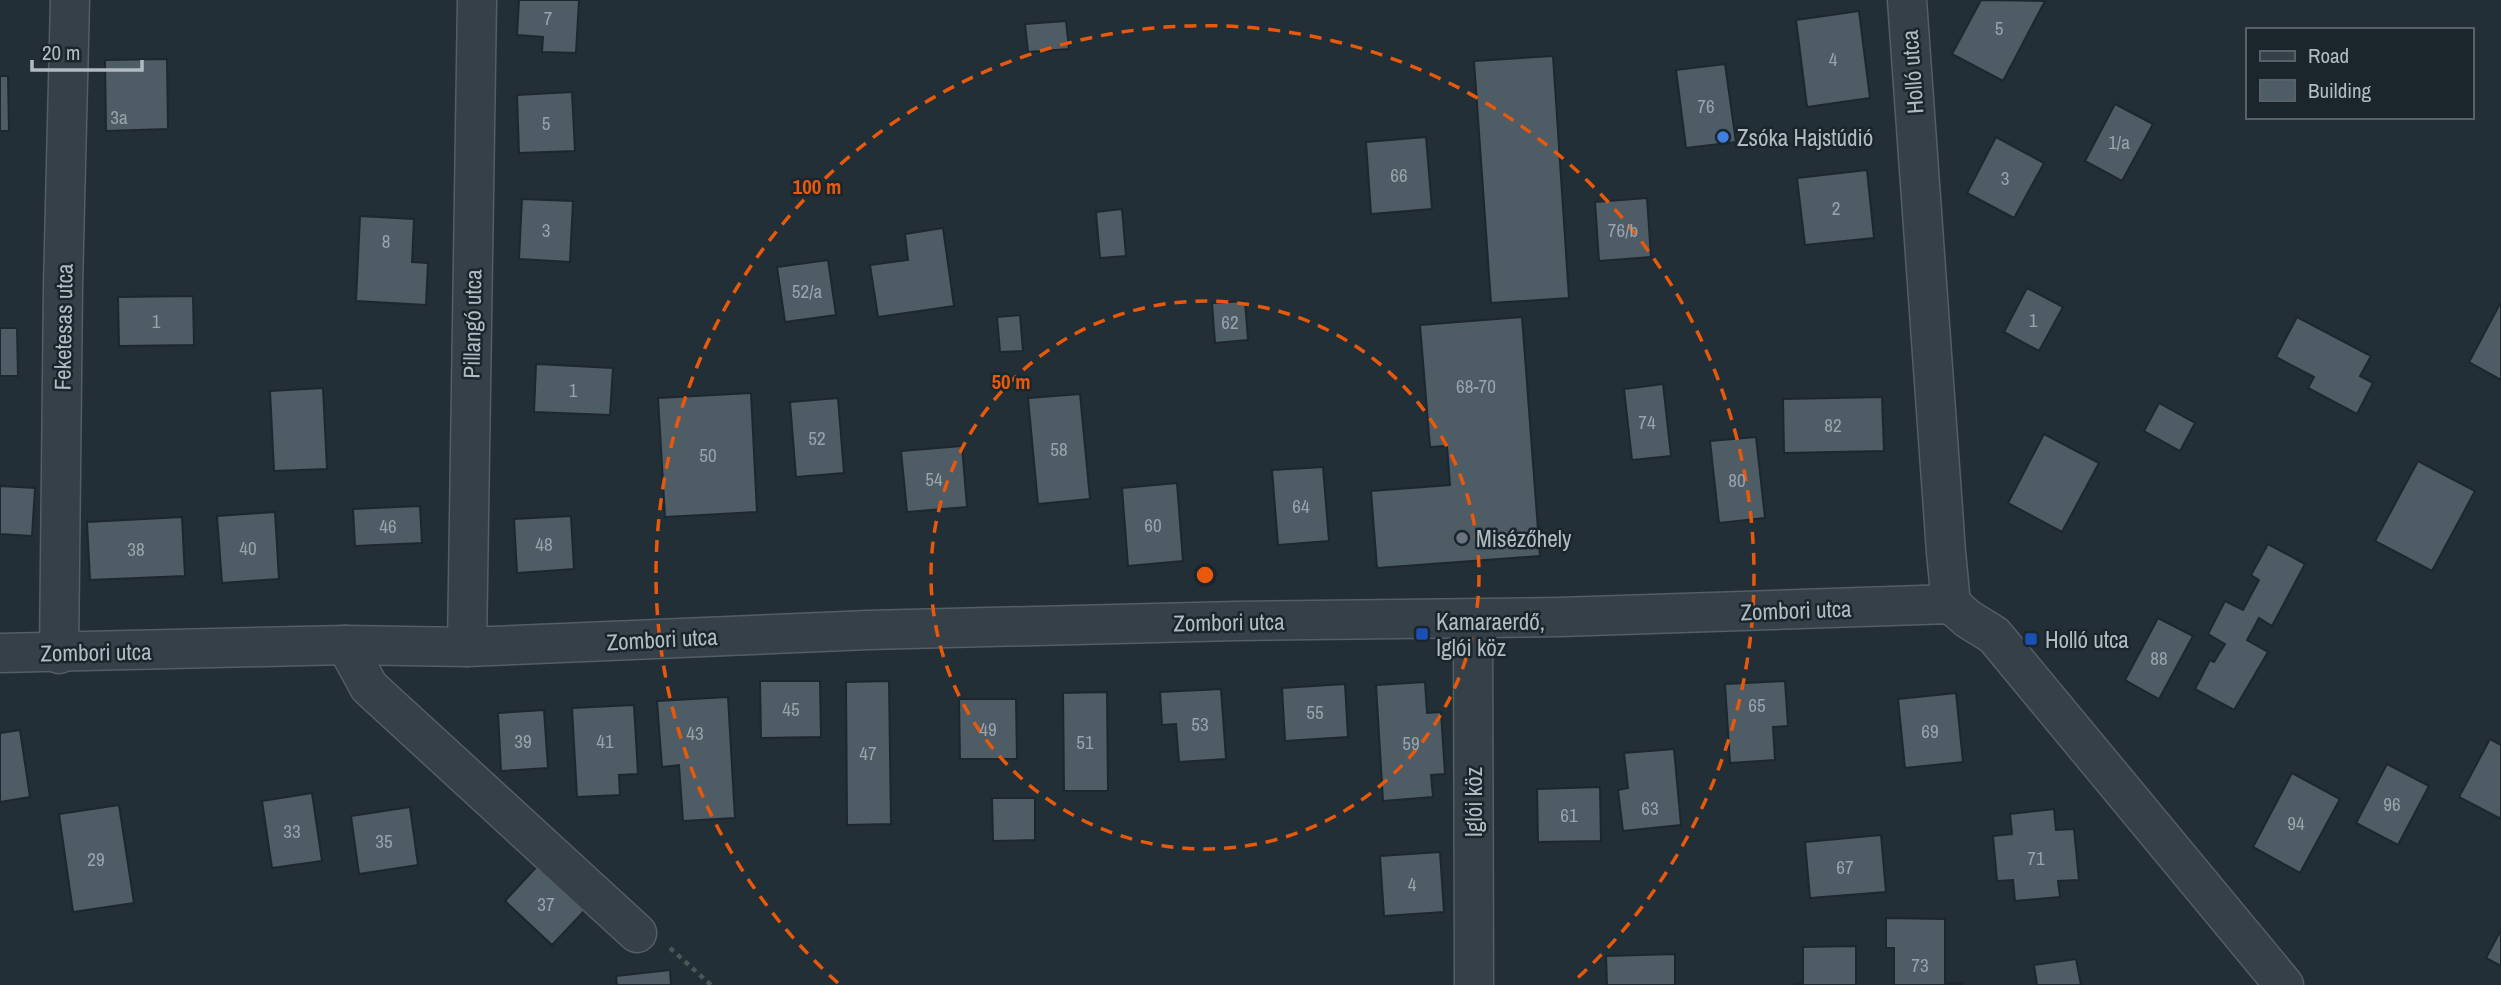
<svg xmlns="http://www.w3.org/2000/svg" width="2501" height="985" font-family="'Archivo Narrow',sans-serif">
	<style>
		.building { fill: #4e5c66; stroke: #1d272e; stroke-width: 2 }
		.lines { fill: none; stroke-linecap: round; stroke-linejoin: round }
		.minor-casing { stroke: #535e65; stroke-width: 41 }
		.path { stroke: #465957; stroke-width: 4.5; stroke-dasharray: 5 5; stroke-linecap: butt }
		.minor { stroke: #364048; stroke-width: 38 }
		.ring { fill: none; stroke: #e8590c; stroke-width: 3.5; stroke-dasharray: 12 9 }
		.shop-dot { fill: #3f7fe0; stroke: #1b252c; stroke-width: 2.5 }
		.worship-dot { fill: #6b7280; stroke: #1b252c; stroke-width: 2.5 }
		.transit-dot { fill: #1a4fb4; stroke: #1b252c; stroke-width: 2.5 }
		.labels { text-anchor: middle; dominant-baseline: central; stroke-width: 5; stroke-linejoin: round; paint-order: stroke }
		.number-label { font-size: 19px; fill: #98a3ac }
		.street-label { font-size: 23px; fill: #b0bbc4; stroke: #1b252c }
		.poi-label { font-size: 23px; fill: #b0bbc4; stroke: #1b252c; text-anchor: start }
		.centre { fill: #e8590c; stroke: #1b252c; stroke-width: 3.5 }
		.ring-label { font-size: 21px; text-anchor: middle; font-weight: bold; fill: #e8590c; stroke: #1b252c; stroke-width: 5; stroke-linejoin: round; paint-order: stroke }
	</style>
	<rect width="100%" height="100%" fill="#222f37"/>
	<g class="building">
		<polygon points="519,0 579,0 576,53 542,52 543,37 517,35"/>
		<polygon points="1981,0 2045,1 2003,81 1952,54"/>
		<polygon points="1859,11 1870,98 1807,107 1796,20"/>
		<polygon points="1066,21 1069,49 1028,52 1025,24"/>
		<polygon points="1553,56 1569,298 1491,303 1474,61"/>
		<polygon points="167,59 168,129 106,131 105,60"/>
		<polygon points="1725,64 1736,142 1686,148 1676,70"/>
		<polygon points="0,76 8,76 9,131 0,131"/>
		<polygon points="572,92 575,151 519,153 517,95"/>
		<polygon points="2115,104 2153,124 2122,181 2085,161"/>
		<polygon points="1426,137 1432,209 1371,214 1366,142"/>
		<polygon points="1996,137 2044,163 2014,218 1967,193"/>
		<polygon points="1867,170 1874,238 1805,245 1797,178"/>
		<polygon points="1647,198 1651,257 1599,261 1595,202"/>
		<polygon points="522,199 573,201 570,262 519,259"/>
		<polygon points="1122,209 1126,256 1100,258 1096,212"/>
		<polygon points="360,216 414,219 412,262 428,263 426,305 356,301"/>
		<polygon points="943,228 954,306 878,317 870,265 908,260 905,234"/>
		<polygon points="828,260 836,315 785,322 777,267"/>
		<polygon points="2027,288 2063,307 2039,351 2004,332"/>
		<polygon points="193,296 194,345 119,346 118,297"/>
		<polygon points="1245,301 1248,340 1215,343 1212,303"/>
		<polygon points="2501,302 2501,380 2469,362"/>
		<polygon points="1020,315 1023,351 1000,352 997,317"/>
		<polygon points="1522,317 1540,556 1377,568 1371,491 1450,485 1447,446 1430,447 1420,325"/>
		<polygon points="2297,317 2371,356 2360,376 2373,383 2357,414 2308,388 2314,377 2276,357"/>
		<polygon points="0,328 17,328 18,376 0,376"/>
		<polygon points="536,364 613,368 610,415 534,412"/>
		<polygon points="1663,384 1671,456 1632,460 1624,389"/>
		<polygon points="323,388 327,469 274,471 270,391"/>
		<polygon points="751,393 757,512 665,517 658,398"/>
		<polygon points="1080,394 1090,499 1038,504 1028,398"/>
		<polygon points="1882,397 1884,451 1784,453 1783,399"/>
		<polygon points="838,398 844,473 796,477 790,402"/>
		<polygon points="2159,403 2195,423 2180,451 2144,431"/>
		<polygon points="2044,434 2099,463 2062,532 2008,503"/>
		<polygon points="1756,437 1765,518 1719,523 1710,441"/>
		<polygon points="962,446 967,507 907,512 901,451"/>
		<polygon points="2418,461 2475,491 2432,571 2375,541"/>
		<polygon points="1323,467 1329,541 1278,545 1272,470"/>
		<polygon points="1177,483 1183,561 1128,566 1122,488"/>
		<polygon points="0,486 35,488 32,536 0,534"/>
		<polygon points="420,506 422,543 355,546 353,509"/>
		<polygon points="275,512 279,579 222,583 217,516"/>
		<polygon points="571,516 574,569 517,573 514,519"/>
		<polygon points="182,517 185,576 90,580 87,522"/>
		<polygon points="2268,544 2305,564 2272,626 2259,618 2247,640 2268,652 2234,710 2195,689 2210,660 2214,662 2225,644 2208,634 2225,601 2243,610 2259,580 2251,575"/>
		<polygon points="2158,618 2193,636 2159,699 2125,680"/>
		<polygon points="760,681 820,681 821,737 761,738"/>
		<polygon points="889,681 891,824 847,825 846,682"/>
		<polygon points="1785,681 1788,726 1773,727 1775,760 1730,763 1725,684"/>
		<polygon points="1425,682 1427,713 1441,712 1445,774 1431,775 1433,797 1383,801 1376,685"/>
		<polygon points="1345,684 1348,737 1285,741 1282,688"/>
		<polygon points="1221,689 1226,759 1179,762 1176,724 1162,725 1160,692"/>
		<polygon points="1107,692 1108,791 1064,791 1063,693"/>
		<polygon points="1956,693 1963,762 1905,768 1898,699"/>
		<polygon points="728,697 735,818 683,821 679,765 662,767 657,701"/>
		<polygon points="959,699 1016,699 1017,759 960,759"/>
		<polygon points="634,705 638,774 619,775 620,795 577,797 572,708"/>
		<polygon points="544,710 548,768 501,771 498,713"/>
		<polygon points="20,730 30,797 0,802 0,733"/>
		<polygon points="2490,739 2501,745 2501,819 2459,797"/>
		<polygon points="1674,749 1681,825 1623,831 1618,790 1628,788 1624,753"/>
		<polygon points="2387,764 2429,786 2398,845 2356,823"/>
		<polygon points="2292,773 2340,799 2300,873 2253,847"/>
		<polygon points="1600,787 1601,841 1538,842 1537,789"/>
		<polygon points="312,793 322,861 272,868 262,801"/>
		<polygon points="992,798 1035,798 1035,840 993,841"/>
		<polygon points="119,805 134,903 73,912 59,814"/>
		<polygon points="410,807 418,865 359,874 351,816"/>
		<polygon points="2054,809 2056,830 2074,829 2079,880 2058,881 2060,897 2015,901 2013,880 1997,881 1993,836 2012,834 2010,814"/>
		<polygon points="1881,835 1886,892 1810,898 1805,842"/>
		<polygon points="1440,852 1444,912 1384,916 1380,856"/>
		<polygon points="541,862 588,907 552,945 505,901"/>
		<polygon points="1886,918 1945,919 1945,983 1962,983 1962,985 1894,985 1894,948 1886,948"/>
		<polygon points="2501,930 2501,966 2486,958"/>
		<polygon points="1856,946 1856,985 1792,985 1803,983 1803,947"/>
		<polygon points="1675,954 1675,985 1607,985 1606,956"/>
		<polygon points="2076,959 2081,985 2037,985 2034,965"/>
		<polygon points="670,970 671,985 617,985 616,976"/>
	</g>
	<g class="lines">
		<defs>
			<g id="minor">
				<polyline points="1907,0 1946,552 1951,604"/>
				<polyline points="1473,619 1474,985"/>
				<polyline points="346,645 369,687 637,933"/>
				<polyline points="467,647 477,0"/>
				<polyline points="0,653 346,645 467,647 868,630 1236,621 1560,617 1951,604 1968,619 1994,635 2284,985"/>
				<polyline points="59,654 63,286 70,0"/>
			</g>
		</defs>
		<use href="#minor" class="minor-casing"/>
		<polyline class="path" points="670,948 711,985"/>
		<use href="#minor" class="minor"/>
	</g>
	<g class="ring">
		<circle cx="1205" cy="575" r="274"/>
		<path d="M838 983A549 549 0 1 1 1572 983"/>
	</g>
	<circle class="shop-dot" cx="1723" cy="137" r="7"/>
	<circle class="worship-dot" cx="1462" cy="538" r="7"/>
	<g class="transit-dot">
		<rect x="1415" y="627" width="14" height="14" rx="3.5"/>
		<rect x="2024" y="632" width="14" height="14" rx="3.5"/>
	</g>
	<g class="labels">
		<g class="number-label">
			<text x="548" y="18">7</text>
			<text x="1999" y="28">5</text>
			<text x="1833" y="59">4</text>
			<text x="1706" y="106">76</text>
			<text x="119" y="117">3a</text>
			<text x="546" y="123">5</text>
			<text x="2119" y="142">1/a</text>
			<text x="1399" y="175">66</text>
			<text x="2005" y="178">3</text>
			<text x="1836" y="208">2</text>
			<text x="546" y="230">3</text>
			<text x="1623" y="230">76/b</text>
			<text x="386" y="241">8</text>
			<text x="807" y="291">52/a</text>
			<text x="2033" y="320">1</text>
			<text x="156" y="321">1</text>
			<text x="1230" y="322">62</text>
			<text x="1476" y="386">68-70</text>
			<text x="573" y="390">1</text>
			<text x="1647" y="422">74</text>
			<text x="1833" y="425">82</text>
			<text x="817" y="438">52</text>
			<text x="1059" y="449">58</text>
			<text x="708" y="455">50</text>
			<text x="934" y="479">54</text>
			<text x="1737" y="480">80</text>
			<text x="1301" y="506">64</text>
			<text x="1153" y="525">60</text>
			<text x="388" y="526">46</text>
			<text x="544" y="544">48</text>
			<text x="248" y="548">40</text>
			<text x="136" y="549">38</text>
			<text x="2159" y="658">88</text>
			<text x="1757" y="705">65</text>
			<text x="791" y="709">45</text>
			<text x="1315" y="712">55</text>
			<text x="1200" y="724">53</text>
			<text x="988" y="729">49</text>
			<text x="1930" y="731">69</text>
			<text x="695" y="733">43</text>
			<text x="523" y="741">39</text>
			<text x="605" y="741">41</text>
			<text x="1085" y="742">51</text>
			<text x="1411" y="743">59</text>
			<text x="868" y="753">47</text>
			<text x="2392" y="804">96</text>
			<text x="1650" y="808">63</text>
			<text x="1569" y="815">61</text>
			<text x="2296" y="823">94</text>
			<text x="292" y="831">33</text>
			<text x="384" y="841">35</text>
			<text x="2036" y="858">71</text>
			<text x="96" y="859">29</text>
			<text x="1845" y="867">67</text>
			<text x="1412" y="884">4</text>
			<text x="546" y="904">37</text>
			<text x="1920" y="965">73</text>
		</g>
		<g class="street-label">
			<text transform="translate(1912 72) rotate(-94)">Holló utca</text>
			<text transform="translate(472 324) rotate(-89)">Pillangó utca</text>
			<text transform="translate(63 327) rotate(-89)">Feketesas utca</text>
			<text transform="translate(1796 610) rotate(-2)">Zombori utca</text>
			<text transform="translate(1229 622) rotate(-1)">Zombori utca</text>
			<text transform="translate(662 639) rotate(-3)">Zombori utca</text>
			<text transform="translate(96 652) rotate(-1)">Zombori utca</text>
			<text transform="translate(1473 802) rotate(-90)">Iglói köz</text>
		</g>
		<g class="poi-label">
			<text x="1737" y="137">Zsóka Hajstúdió</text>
			<text x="1476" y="538">Misézőhely</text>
			<text x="1436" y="621">Kamaraerdő,<tspan x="1436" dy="26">Iglói köz</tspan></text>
			<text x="2045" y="639">Holló utca</text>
		</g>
	</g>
	<circle cx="1205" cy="575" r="10" class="centre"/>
	<g class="ring-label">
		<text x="817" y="194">100 m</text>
		<text x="1011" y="389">50 m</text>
	</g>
	<rect x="2246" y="28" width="228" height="91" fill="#1b252c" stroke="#576169" stroke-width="2"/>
	<rect x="2260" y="51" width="35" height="10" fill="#364048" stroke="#576169" stroke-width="2"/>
	<text x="2308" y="63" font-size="21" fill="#b0bbc4">Road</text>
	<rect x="2260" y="80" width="35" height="21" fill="#4e5c66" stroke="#576169" stroke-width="2"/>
	<text x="2308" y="98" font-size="21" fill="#b0bbc4">Building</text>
	<path d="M32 60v10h110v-10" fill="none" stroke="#b0bbc4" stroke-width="3.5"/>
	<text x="42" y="60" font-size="21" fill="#b0bbc4" stroke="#1b252c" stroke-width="5" paint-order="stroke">20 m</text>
</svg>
